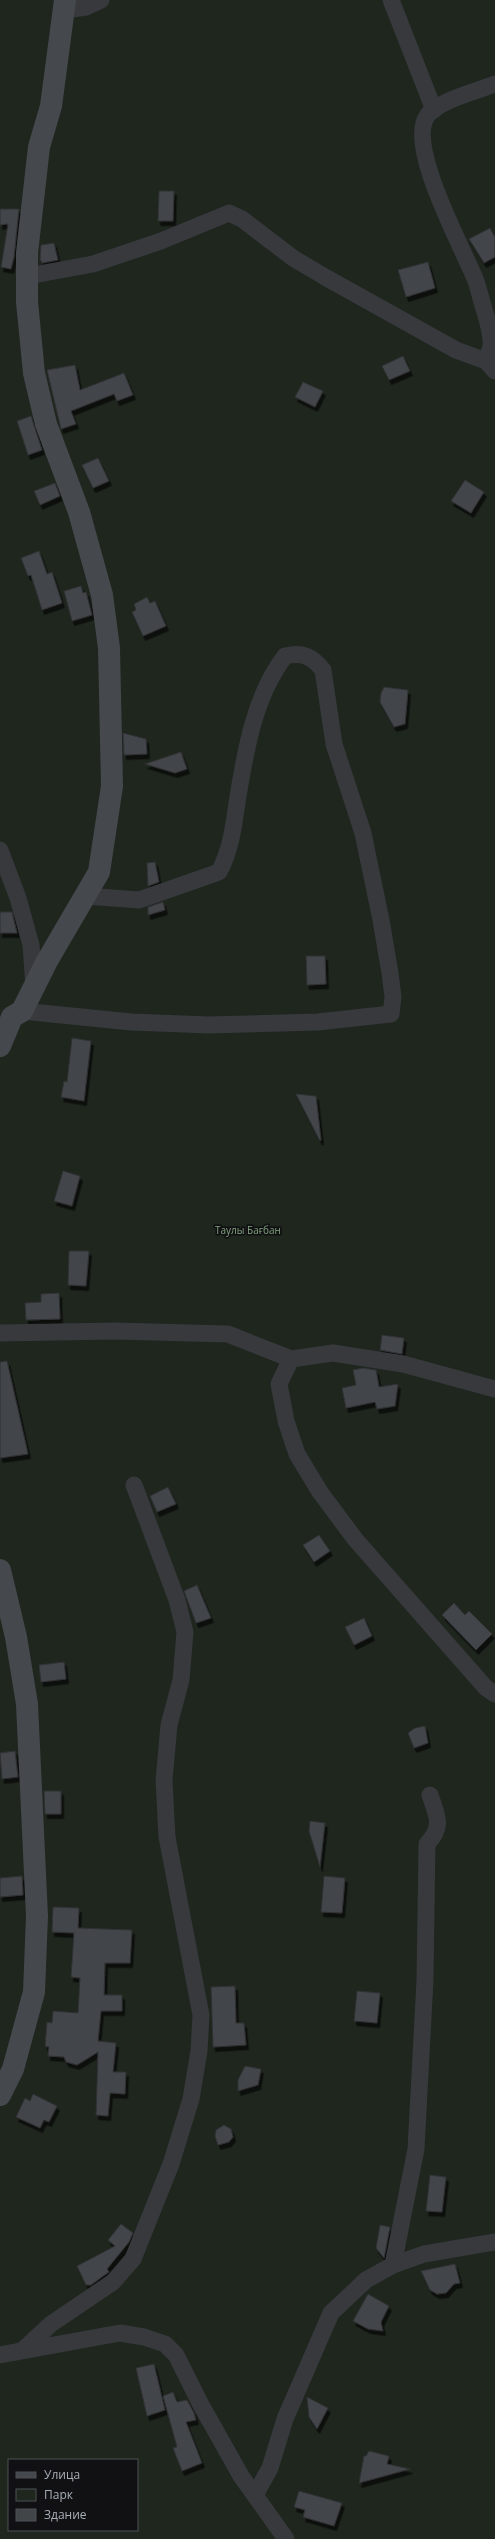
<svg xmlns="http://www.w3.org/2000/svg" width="495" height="2539" font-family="'Open Sans',sans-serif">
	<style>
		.green { fill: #1e261e; fill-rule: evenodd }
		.building { fill: #424548; stroke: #303134; filter: url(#shadow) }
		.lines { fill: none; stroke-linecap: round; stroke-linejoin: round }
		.street { stroke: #37393d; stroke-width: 17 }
		.secondary { stroke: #45484d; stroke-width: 22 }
		.labels { text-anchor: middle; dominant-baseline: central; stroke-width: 3.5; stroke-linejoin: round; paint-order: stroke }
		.park-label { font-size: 10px; fill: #82a37f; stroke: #111113 }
	</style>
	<defs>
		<filter id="shadow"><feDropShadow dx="2.5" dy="4.5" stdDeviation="0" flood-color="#0009"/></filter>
	</defs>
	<rect width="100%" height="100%" fill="#161618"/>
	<path class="green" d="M0 0H495V2539H0ZM9 2460H137V2530H9Z"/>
	<g class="building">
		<polygon points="159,191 174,191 173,221 158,221"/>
		<polygon points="0,209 19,209 14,257 11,269 1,267 8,224 0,225"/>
		<polygon points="490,228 495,237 495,257 484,263 469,239"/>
		<polygon points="54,243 58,260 42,263 40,259 41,245"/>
		<polygon points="428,262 435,288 406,297 398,270"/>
		<polygon points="403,356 410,371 389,380 382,366"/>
		<polygon points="75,365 80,390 124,373 133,395 117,401 114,394 71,411 76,424 61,429 47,370"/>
		<polygon points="303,382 323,391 315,407 295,397"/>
		<polygon points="31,416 42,450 28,455 17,421"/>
		<polygon points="98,458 109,481 93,488 82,465"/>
		<polygon points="465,480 484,492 471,513 451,501"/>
		<polygon points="55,483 60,496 40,505 34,491"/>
		<polygon points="39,551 47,574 52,572 62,603 42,610 31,575 28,576 21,558"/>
		<polygon points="81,586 83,593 86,592 92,615 72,621 64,591"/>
		<polygon points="147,597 150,603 155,601 166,626 143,636 132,612 136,610 134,604"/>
		<polygon points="384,687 408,690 405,724 394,727 380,702 381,693"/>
		<polygon points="123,733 146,739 147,754 124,755"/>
		<polygon points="181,752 187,769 175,773 145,764"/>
		<polygon points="155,862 159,882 148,886 147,863"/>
		<polygon points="163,902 165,910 148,915 148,907"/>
		<polygon points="0,912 12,912 17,933 0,933"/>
		<polygon points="306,956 325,956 326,984 307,985"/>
		<polygon points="72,1038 91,1041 84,1101 61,1097 64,1081 67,1082"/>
		<polygon points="296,1094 316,1096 321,1140 320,1141"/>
		<polygon points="63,1171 80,1176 72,1206 54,1201"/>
		<polygon points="69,1251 89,1251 86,1286 68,1285"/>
		<polygon points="59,1293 60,1319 26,1320 25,1303 41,1302 41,1294"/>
		<polygon points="382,1335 404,1338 402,1354 380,1350"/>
		<polygon points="7,1361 28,1454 0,1458 0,1362"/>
		<polygon points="363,1368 376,1370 379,1387 398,1384 395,1406 377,1409 375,1402 346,1408 342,1388 356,1385 353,1370"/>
		<polygon points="168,1487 176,1504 157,1512 150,1496"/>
		<polygon points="319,1535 330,1551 314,1562 303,1545"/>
		<polygon points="197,1585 211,1618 196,1623 184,1591"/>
		<polygon points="454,1603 465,1615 469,1611 492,1634 476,1650 442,1615"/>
		<polygon points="364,1618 372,1636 354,1645 345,1627"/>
		<polygon points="64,1662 66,1679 41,1682 39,1665"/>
		<polygon points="425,1726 428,1743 414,1748 408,1733 415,1728"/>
		<polygon points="15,1751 18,1777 2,1779 0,1753"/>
		<polygon points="44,1791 61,1791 61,1814 45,1814"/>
		<polygon points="310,1821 325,1823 320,1867 309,1831"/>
		<polygon points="22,1876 23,1895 0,1897 0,1878"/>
		<polygon points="324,1876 345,1878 342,1913 321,1912"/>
		<polygon points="53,1907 79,1908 78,1928 132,1930 130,1963 105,1963 104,1995 122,1995 122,2011 101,2011 98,2041 116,2043 113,2072 126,2072 125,2094 110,2093 108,2116 96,2115 98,2052 77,2065 66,2062 64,2057 48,2056 49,2047 45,2046 47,2022 52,2023 53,2011 78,2013 80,1978 71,1977 74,1933 52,1932"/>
		<polygon points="235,1986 236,2023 244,2023 246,2045 213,2047 211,1987"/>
		<polygon points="357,1991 380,1993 377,2023 354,2021"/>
		<polygon points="245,2066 261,2069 258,2085 238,2091 238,2080"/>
		<polygon points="33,2094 57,2106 49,2122 44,2120 40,2128 16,2117 25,2098 30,2101"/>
		<polygon points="224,2125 231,2129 233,2137 229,2142 218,2145 215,2136 216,2130"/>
		<polygon points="430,2175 446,2177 442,2212 426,2211"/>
		<polygon points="121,2224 133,2233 129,2242 107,2269 109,2272 106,2274 91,2285 86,2285 77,2266 115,2246 108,2240"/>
		<polygon points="380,2225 390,2227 384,2258 376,2248"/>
		<polygon points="455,2264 460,2283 454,2284 446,2293 437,2294 430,2290 421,2271"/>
		<polygon points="368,2294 389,2306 381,2322 383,2331 368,2329 353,2321"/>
		<polygon points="154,2364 165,2410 147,2416 136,2368"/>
		<polygon points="173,2392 177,2402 187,2400 194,2413 196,2420 186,2422 202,2463 182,2471 173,2448 177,2447 163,2396"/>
		<polygon points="307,2397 328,2408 317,2429 309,2417"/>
		<polygon points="369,2451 389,2456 387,2464 410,2469 359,2483 364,2456 366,2456"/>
		<polygon points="299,2491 342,2503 334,2526 303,2517 305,2510 294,2507"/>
	</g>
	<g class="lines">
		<g class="street">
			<polyline points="391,0 434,110"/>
			<polyline points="65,10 86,7 101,0"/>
			<polyline points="28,276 93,264 161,241 229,213 242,219 293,258 325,277 456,350 486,361 495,371"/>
			<path d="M486 361C488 356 490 351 491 346 492 338 489 328 487 319 483 307 480 294 476 281 463 248 406 146 427 116 437 101 477 91 495 84"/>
			<polyline points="0,850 18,898 31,945 34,988"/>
			<path d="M22 1011 131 1022 209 1025 318 1022 391 1014 393 997 390 973 381 920 363 833 334 744 323 670C312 656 302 652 285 656 255 695 246 748 238 796 234 822 232 848 219 872L139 900 86 896"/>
			<polyline points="0,1333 116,1331 228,1334 291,1359"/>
			<polyline points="495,1389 403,1364 333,1353 291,1359 279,1384 286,1421 297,1454 320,1492 355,1539 486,1688 495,1694"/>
			<path d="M393 2265 416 2149 425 1980 427 1844C444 1826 437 1816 430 1795"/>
			<polyline points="23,2350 51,2324 113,2282 133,2259 171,2164 191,2099 199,2051 201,2015 167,1837 164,1780 169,1725 181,1680 185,1632 177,1600 134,1485"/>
			<polyline points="0,2355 120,2333 144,2337 165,2344 176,2355 200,2403 241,2476 286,2539"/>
			<polyline points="255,2495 270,2468 285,2419 331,2313 366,2280 393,2265 424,2254 495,2242"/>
		</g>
		<g class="secondary">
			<polyline points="0,1046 12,1017 22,1011 47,961 99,872 112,786 109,648 102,595 79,512 46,424 34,373 27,302 27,253 39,147 51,106 65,0"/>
			<polyline points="0,1570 16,1637 27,1704 37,1916 34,1992 13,2069 0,2095"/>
		</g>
	</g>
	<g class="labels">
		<g class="park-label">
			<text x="248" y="1230">Таулы Бағбан</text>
		</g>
	</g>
	<rect x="8" y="2459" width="130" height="72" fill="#111113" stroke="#4d5055"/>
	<rect x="16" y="2472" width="20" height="6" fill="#45484d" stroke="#4d5055"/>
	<text x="44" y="2479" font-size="12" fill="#a8afb8">Улица</text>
	<rect x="16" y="2489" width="20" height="12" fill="#1e261e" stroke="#4d5055"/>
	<text x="44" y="2499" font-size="12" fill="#a8afb8">Парк</text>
	<rect x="16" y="2509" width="20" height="12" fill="#424548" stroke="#4d5055"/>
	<text x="44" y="2519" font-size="12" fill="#a8afb8">Здание</text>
</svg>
